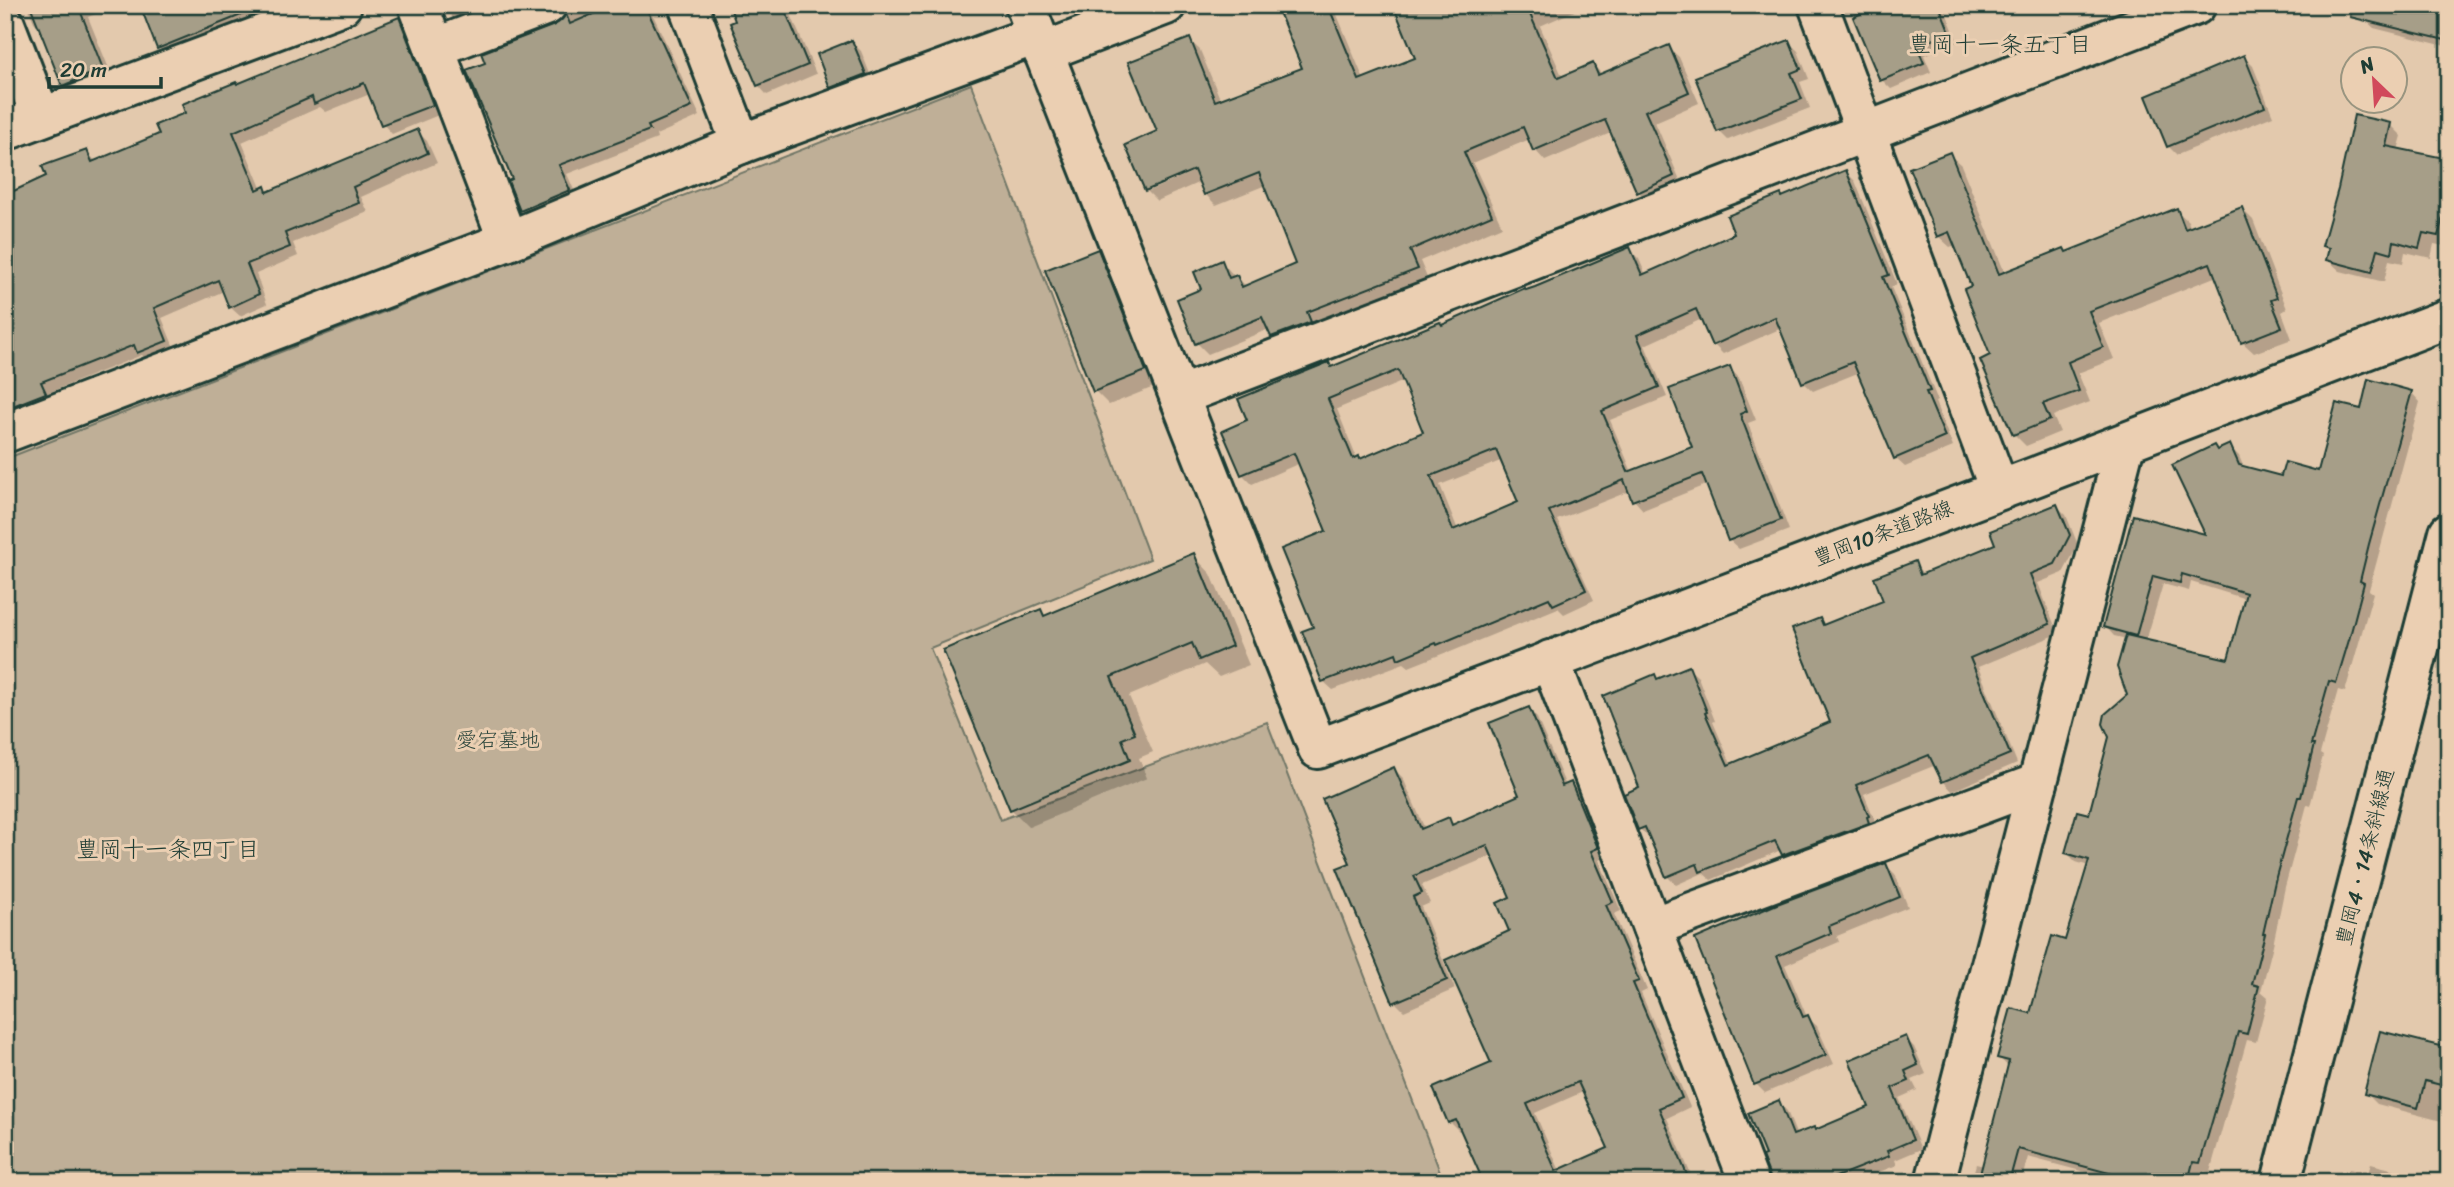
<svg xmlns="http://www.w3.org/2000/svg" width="2454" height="1187" font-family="Sriracha,'Klee One',sans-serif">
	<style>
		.green { fill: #bfaf97; stroke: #6f7666; stroke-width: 2 }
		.shadow { fill: #0003; fill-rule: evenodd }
		.building { fill: #a69e88; stroke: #1f3d34; stroke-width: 2; fill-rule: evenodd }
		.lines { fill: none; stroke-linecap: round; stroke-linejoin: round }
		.minor-casing { stroke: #1f3d34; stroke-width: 44 }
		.minor { stroke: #ebcfb2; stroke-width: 38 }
		.labels { text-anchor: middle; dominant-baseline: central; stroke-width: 6; stroke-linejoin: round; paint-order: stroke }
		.street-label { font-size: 21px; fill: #1f3d34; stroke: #ebcfb2 }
		.park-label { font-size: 21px; fill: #2f483e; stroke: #ebcfb2 }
		.neighbourhood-label { font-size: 23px; fill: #1f3d34; stroke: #ebcfb2 }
	</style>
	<rect width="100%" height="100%" fill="#e3c9ad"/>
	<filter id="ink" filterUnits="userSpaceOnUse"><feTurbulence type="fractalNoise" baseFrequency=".0143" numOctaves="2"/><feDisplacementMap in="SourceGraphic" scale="14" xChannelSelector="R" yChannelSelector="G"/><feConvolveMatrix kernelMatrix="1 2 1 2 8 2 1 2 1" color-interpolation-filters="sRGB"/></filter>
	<g filter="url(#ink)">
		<polygon class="green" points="971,84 1150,559 930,648 1000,820 1267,722 1444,1182 5,1182 5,459"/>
		<g class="shadow">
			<polygon points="27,5 118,5 88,17 114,81 75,96 63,85 41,29 34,22"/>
			<polygon points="142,5 284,5 171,59 159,48"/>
			<polygon points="443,5 517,5 455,21"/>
			<polygon points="570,5 584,5 589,18 645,8 654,17 700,116 656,135 657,139 567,174 578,199 531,219 522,210 488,64 556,27 566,19"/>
			<polygon points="731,5 787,5 816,74 767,95 758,85"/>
			<polygon points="1081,5 1097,5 1086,10"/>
			<path d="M1292 5H1333L1364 80 1417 59 1395 5H1588L1540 26 1563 78 1593 65 1603 75 1668 47 1679 57 1699 103 1655 122 1683 187 1650 203 1639 192 1613 132 1545 161 1535 150 1530 139 1473 163 1502 226 1420 261 1428 280 1316 323 1283 347 1272 336 1269 329 1208 354 1197 343 1203 290 1222 262 1235 277H1237L1247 287 1297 265 1266 185 1216 205 1205 194 1200 182 1157 201 1146 190 1160 132 1189 40 1200 50 1221 101 1304 69ZM1201 165 1202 168 1149 191V187Z"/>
			<polygon points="1600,5 1624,5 1607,12"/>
			<polygon points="1675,5 1711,5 1685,15"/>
			<polygon points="1850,5 1943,5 1958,42 1924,55 1931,72 1891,89 1882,80"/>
			<polygon points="2449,5 2449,47 2374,28 2364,19"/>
			<polygon points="399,19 408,28 441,114 392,134 383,124 370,94 326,112 320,107 242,142 262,190 265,188 269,193 417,131 427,141 437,163 361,197 368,212 293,243 298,256 256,274 267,304 240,316 230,307 224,291 162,318 175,350 149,362 142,355 50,392 54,403 5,423 5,284 49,177 86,152 97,162 161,134 188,114 238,86"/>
			<polygon points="852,42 861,51 874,84 841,96 832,87"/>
			<polygon points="1789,42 1798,51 1809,79 1800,82 1810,108 1728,140 1719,131"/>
			<polygon points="2244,57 2253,66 2273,116 2177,155 2168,146"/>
			<polygon points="2390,124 2402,136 2398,150 2449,161 2449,247 2434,244 2431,258 2405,252 2403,263 2389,260 2384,282 2340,271 2328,260 2330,252 2324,245"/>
			<polygon points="1949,154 1961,165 2005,273 2067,254 2176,210 2188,221 2191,229 2242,209 2253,220 2287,309 2282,312 2292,339 2254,353 2242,342 2217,276 2099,323 2114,359 2078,373 2090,402 2053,416 2060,432 2026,446 2014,434 1973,287 1956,245 1950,247 1938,236"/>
			<path d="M1846 172 1855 181 1897 284 1891 287 1938 401 1935 402 1953 447 1905 467 1895 458 1860 372 1813 391 1803 382 1782 328 1723 354 1714 345 1702 319 1645 345 1667 397 1610 420 1632 472 1694 448 1730 368 1739 378 1756 420 1748 423 1789 530 1739 549 1729 540 1708 484 1643 510 1634 500 1630 491 1557 520 1594 600 1564 614 1558 608 1448 653 1447 652 1409 667 1404 663 1333 690 1323 681 1315 628 1329 531 1300 463 1252 484 1242 474 1249 421 1328 364 1333 368 1443 327 1629 249 1639 259 1646 275 1737 235 1783 199ZM1404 381 1426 433 1360 460 1357 459 1337 409ZM1503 460 1521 503 1458 530 1440 485Z"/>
			<polygon points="1097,251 1111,266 1159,385 1109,405 1095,391"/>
			<path d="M2411 392 2420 402 2369 590 2373 593 2345 692 2338 690 2320 754 2323 756 2310 806 2307 805 2285 887 2273 945 2261 991 2268 997 2256 1042 2247 1040 2210 1172 2204 1171 2202 1182H2099L2100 1176 2028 1157 2021 1182H1971L1976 1164 1984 1166 2009 1068 1999 1057 2031 1015 2067 942 2089 866 2076 862 2067 853 2090 816 2130 696 2127 639 2114 636 2105 626 2135 517 2208 537 2218 452 2229 446 2239 456 2244 468 2282 478 2320 473 2362 411ZM2191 582 2246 599 2229 661 2146 641 2163 584 2189 591Z"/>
			<polygon points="2057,506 2066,515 2078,545 2063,573 2038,583 2058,634 1978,667 2017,763 1952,791 1943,781 1936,765 1864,794 1877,825 1792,863 1781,850 1711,880 1703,873 1676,885 1667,876 1651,837 1649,838 1640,829 1641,788 1655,676 1658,680 1688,668 1698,677 1715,721 1713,722 1732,766 1832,722 1819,620 1825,626 1886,602 1914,563 1924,575 1997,545"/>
			<polygon points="1193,555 1211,574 1249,665 1219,677 1205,664 1129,696 1153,752 1139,758 1147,778 1029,827 1011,809 1041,611 1046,617"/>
			<path d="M1528 709 1537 718 1566 786 1571 784 1580 793 1606 857 1599 860 1621 911 1614 914 1647 990 1641 993 1690 1107 1667 1118 1694 1182H1488L1482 1176 1462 1130 1459 1131 1450 1122 1493 1064 1511 932 1512 898 1493 855 1422 885 1430 903 1421 907 1455 989 1404 1011 1395 1002 1352 864 1394 769 1403 778 1425 829 1448 819 1455 825 1521 796ZM1585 1091 1611 1149 1560 1171 1535 1113Z"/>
			<polygon points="1886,865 1895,874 1908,907 1837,936 1839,942 1785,965 1807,1017 1817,1026 1834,1064 1765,1093 1756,1084 1697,940"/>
			<polygon points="1905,1038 1914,1047 1926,1074 1912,1080 1917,1090 1899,1098 1921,1149 1895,1160 1897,1165 1854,1182 1775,1182 1750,1114 1778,1102 1787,1111 1797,1136 1816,1131 1871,1108"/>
			<polygon points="2449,1049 2449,1123 2377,1104 2366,1093"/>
			<polygon points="2371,1164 2399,1171 2410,1182 2346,1182 2349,1169 2368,1173"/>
		</g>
		<g class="building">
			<polygon points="30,5 78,5 103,69 62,86"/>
			<polygon points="140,5 261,5 261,7 157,49"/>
			<polygon points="461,5 485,5 464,13"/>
			<polygon points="614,5 645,5 692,107 648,126 650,130 559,165 570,190 520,211 508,181 512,179 466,70 485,63 481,53 555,25 566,14 570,24"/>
			<polygon points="729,5 783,5 808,65 757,86 730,23 735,21"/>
			<polygon points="1276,5 1328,5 1359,80 1415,58 1393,5 1526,5 1558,78 1593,63 1598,75 1669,45 1689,92 1645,111 1674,176 1637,193 1605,120 1533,151 1523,127 1464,152 1492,215 1410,250 1418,269 1307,312 1311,322 1271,337 1262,317 1195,344 1177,299 1201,289 1194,272 1222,260 1229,278 1237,275 1242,287 1295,264 1259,173 1204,195 1194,170 1145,191 1125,145 1157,131 1128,62 1190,38 1215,101 1302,68"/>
			<polygon points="1881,5 1939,5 1950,33 1917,46 1924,63 1880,81 1853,17"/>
			<polygon points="2352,5 2449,5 2449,41 2350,17"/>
			<polygon points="399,17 433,105 381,125 364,83 314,104 312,97 233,132 257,190 265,186 267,192 418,129 428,153 353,187 359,203 285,233 290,247 247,264 259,294 229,308 218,280 154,308 167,341 137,353 134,345 41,382 46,393 5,409 5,195 46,176 42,166 87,150 92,162 159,134 155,125 185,113 182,104 236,82 237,84"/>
			<polygon points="852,40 866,74 830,88 817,54"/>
			<polygon points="1789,40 1801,69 1791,73 1802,99 1717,132 1695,77"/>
			<polygon points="2244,55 2265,107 2167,147 2146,96"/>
			<polygon points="2354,115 2391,123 2386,146 2449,159 2449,194 2438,236 2423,233 2419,248 2394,241 2392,253 2378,249 2372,272 2326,260 2329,248 2322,246 2338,189"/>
			<polygon points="1950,152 1999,274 2064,248 2066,252 2177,208 2185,229 2242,207 2277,298 2271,300 2282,327 2241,343 2210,263 2089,311 2103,347 2068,362 2079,391 2043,404 2050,420 2013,435 1980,360 1990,355 1964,289 1971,286 1949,232 1937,237 1909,168"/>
			<path d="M1846 170 1889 275 1883 277 1930 391 1926 392 1945 437 1894 459 1853 362 1802 383 1775 317 1712 346 1696 309 1637 335 1659 387 1602 411 1628 472 1692 447 1669 389 1730 366 1747 411 1740 414 1781 520 1728 541 1702 474 1632 501 1624 480 1549 511 1586 590 1553 605 1549 598 1437 645 1436 643 1398 659 1396 653 1322 682 1302 631 1313 627 1281 549 1326 531 1294 453 1241 475 1222 431 1247 420 1238 399 1329 362 1331 367 1440 322 1442 325 1525 288 1526 290 1535 287 1630 247 1642 275 1734 234 1727 216 1781 194 1782 197ZM1398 370 1423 432 1360 459 1359 456 1353 459 1328 399ZM1496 450 1518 502 1453 530 1431 476Z"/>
			<polygon points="1098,249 1146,371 1093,392 1045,270"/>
			<polygon points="2368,379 2412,391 2369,544 2360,581 2364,583 2349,640 2336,683 2329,681 2311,745 2314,745 2301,797 2298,797 2276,877 2263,934 2265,934 2252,984 2259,986 2247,1034 2238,1032 2200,1163 2193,1162 2188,1182 2143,1182 2018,1149 2009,1182 1978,1182 2009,1061 1997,1058 2011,1008 2030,1013 2052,936 2065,940 2089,860 2065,853 2077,811 2089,814 2109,737 2103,724 2105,714 2127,695 2117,667 2126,635 2228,659 2246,593 2182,574 2180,583 2153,576 2136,636 2103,627 2133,515 2205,534 2172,465 2214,445 2217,450 2230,444 2239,465 2281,476 2285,462 2318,471 2336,403 2361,409"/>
			<polygon points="2057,504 2070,535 2055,564 2030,574 2050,624 1970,658 2010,754 1942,782 1929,755 1856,785 1869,816 1867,817 1869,823 1782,855 1775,841 1700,872 1697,864 1666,877 1645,827 1638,830 1624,794 1639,787 1603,696 1655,674 1657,679 1689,666 1707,712 1705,713 1728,765 1830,722 1792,629 1820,618 1823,625 1883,601 1874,577 1915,561 1920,575 1995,544 1990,531"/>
			<polygon points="1194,553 1232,646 1199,660 1192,643 1111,677 1135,734 1122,739 1130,760 1010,810 943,650 1041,609 1044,616"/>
			<path d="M1529 707 1562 786 1571 782 1598 848 1591 851 1613 902 1606 905 1639 981 1633 983 1682 1098 1659 1108 1690 1182 1483 1181 1456 1120 1448 1123 1433 1088 1491 1063 1445 960 1509 931 1497 903 1510 897 1487 845 1414 876 1422 893 1413 897 1447 980 1393 1003 1337 868 1350 863 1322 799 1394 767 1421 829 1449 817 1452 825 1519 795 1489 723ZM1578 1082 1608 1148 1556 1171 1527 1104Z"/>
			<polygon points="1886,863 1900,897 1829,926 1831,933 1777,956 1803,1017 1808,1015 1826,1055 1754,1085 1695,939 1777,904"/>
			<polygon points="2380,1031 2449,1048 2449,1087 2425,1081 2418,1108 2364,1094"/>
			<polygon points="1906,1036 1918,1065 1905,1071 1909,1081 1892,1088 1913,1140 1887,1151 1889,1156 1823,1182 1772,1182 1762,1156 1765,1155 1748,1113 1779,1100 1793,1135 1814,1127 1815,1130 1869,1107 1849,1060"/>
		</g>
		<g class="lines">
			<defs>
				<g id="minor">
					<polyline points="418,5 508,241"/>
					<polyline points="688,5 741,144"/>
					<path d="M1025 5 1318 749C1694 605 2073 464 2449 318"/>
					<polyline points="1818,5 1999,489"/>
					<polyline points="5,24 41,117"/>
					<polyline points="434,48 547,5"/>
					<polyline points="1043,52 1166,5"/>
					<polyline points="5,131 342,5"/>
					<polyline points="1179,396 2196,5"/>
					<polyline points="5,433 508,241 741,144 1036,35"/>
					<polyline points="1550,660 1749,1182"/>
					<polyline points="1652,927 2038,783"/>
					<polyline points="1935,1182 2125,444"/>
					<polyline points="2281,1182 2449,532"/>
				</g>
			</defs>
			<use href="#minor" class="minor-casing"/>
			<use href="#minor" class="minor"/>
		</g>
	</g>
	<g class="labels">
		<g class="street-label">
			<text transform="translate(1883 533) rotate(-21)">豊岡10条道路線</text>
			<text transform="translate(2365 857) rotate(-76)">豊岡4・14条斜線通</text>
		</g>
		<g class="park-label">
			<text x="498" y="740">愛宕墓地</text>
		</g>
		<g class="neighbourhood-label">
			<text x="2000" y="44">豊岡十一条五丁目</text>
			<text x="168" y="849">豊岡十一条四丁目</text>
		</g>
	</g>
	<rect width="2454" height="1187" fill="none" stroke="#ebcfb2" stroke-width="28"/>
	<rect x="14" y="14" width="2426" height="1159" fill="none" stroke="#1f3d34" stroke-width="2.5" filter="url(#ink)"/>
	<g transform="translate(2374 80) rotate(335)"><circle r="33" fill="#ebcfb2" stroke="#999580" stroke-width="2"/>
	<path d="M0-5L12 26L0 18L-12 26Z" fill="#d1495b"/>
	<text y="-10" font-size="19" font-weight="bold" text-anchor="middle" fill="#1f3d34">N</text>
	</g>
	<path d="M49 77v10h112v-10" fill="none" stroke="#1f3d34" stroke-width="3.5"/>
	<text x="60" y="77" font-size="21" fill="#1f3d34" stroke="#ebcfb2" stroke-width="5" paint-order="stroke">20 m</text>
</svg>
